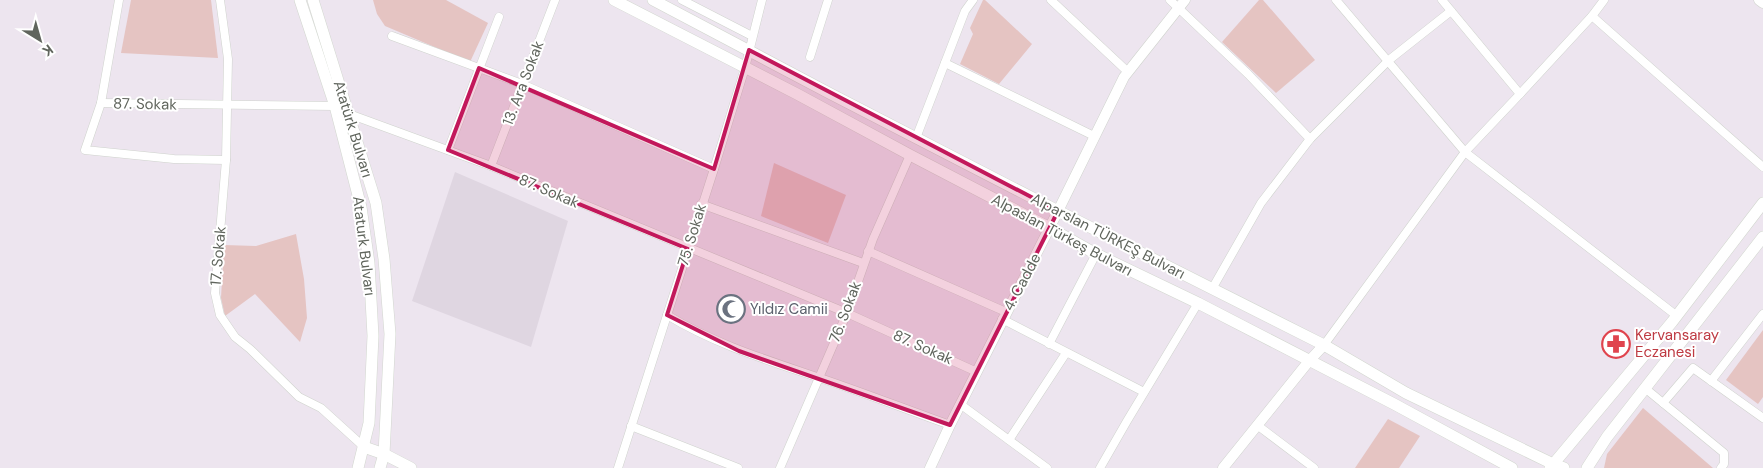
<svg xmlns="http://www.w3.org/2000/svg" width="1763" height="468" font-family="'DM Sans',sans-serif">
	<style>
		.education { fill: #dfd6e1 }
		.green { fill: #e5c4c2 }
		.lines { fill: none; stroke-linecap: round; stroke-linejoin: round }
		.minor-casing { stroke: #cfd3cd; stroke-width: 9 }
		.tertiary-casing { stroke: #cfd3cd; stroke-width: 11 }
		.secondary-casing { stroke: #d2d7cf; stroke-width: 12 }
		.minor { stroke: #fff; stroke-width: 8 }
		.tertiary { stroke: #fff; stroke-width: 10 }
		.secondary { stroke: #fff; stroke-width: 11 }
		.marked { fill: #c2185b; fill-opacity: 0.2; stroke: #c2185b; stroke-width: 4; stroke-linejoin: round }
		.labels { text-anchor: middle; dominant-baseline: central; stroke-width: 4; stroke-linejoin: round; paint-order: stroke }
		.street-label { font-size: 15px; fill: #60655d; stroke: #fff }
		.worship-label { font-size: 15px; fill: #5b616d; stroke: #fff; text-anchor: start }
		.health-label { font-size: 15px; fill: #be3a42; stroke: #fff; text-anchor: start }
	</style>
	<rect width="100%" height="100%" fill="#ede5ef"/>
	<polygon class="education" points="455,172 568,221 531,347 412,301"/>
	<g class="green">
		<polygon points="131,0 211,0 218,58 121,53"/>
		<polygon points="373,0 446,0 488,23 470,62 385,26 377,14"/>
		<polygon points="983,0 985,0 1032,44 999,84 960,64 973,34 970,28"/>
		<polygon points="1259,0 1263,0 1315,60 1276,93 1222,42"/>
		<polygon points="774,163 846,195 828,243 761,216"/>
		<polygon points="296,234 304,279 307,318 300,342 255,294 225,316 221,298 224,245 256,246"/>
		<polygon points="1763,330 1763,397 1758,404 1726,380"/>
		<polygon points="1643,408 1713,468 1604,468 1607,454"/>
		<polygon points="1388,419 1420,436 1399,468 1355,468"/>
	</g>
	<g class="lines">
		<defs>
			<g id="minor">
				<polyline points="119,0 101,103 85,150 174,159 226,160"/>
				<polyline points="220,0 228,59 226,160 215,293 220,315 235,337 250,349 299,397 321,408 364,447"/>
				<polyline points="682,0 752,36"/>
				<polyline points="1051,0 1128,72"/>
				<polyline points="1170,0 1248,74 1310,139"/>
				<polyline points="1336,0 1465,152 1520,94 1442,0"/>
				<polyline points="1592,16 1763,167"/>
				<polyline points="392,36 522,84 714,169"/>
				<polyline points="810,57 828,0"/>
				<polyline points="945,63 1094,136"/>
				<polyline points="1520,94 1592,16 1604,0"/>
				<polyline points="101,103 335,106 349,114 491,166 847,313 977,372"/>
				<polyline points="916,138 965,11 973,0"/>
				<polyline points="448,150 499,17"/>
				<polyline points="491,166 555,0"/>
				<polyline points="701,204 863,263"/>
				<polyline points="868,251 1006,312"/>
				<polyline points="1212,289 1261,203 1310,139 1389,60 1451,11"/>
				<path d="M667 315C715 344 764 359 817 377 862 392 905 409 950 425"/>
				<polyline points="1002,319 1144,392"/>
				<polyline points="1049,344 1096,254"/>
				<polyline points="1324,345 1465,152 1677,316"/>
				<polyline points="1711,381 1763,314"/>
				<polyline points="1646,389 1724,453 1724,464 1721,468"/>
				<polyline points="1663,403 1693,368 1763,418"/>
				<polyline points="960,404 1047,468"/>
				<polyline points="1257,425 1314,468"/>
				<polyline points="631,426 738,468"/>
				<polyline points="1009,440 1066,353"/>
				<polyline points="618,468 714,169 745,68 762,0"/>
				<polyline points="780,468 847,313 873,239 910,155"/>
				<polyline points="1100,468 1127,421 1198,303"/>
			</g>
			<g id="tertiary">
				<polyline points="1759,0 1763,3"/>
				<polyline points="930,468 950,425 1058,211 1124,77 1185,0"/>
				<polyline points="1223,468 1309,361 1324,345"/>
			</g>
			<g id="secondary">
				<polyline points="300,0 335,106 361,207 369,263 373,336 369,423 358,468"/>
				<polyline points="313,0 376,203 384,259 390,334 384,454 380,468"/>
				<polyline points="614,0 797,94 910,155 1050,228 1096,254 1198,303 1394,404 1512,468"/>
				<polyline points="653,0 829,93 1058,211 1324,345 1406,393 1553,464 1564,468"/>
				<polyline points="364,447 384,454 411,468"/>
				<polyline points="1550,468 1672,322 1763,203"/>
				<polyline points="1587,468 1607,437 1763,237"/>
			</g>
		</defs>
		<use href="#minor" class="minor-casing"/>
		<use href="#tertiary" class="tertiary-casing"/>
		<use href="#secondary" class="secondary-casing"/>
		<use href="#minor" class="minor"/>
		<use href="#tertiary" class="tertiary"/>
		<use href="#secondary" class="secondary"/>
	</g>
	<path class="marked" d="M749 50 1058 211 950 425 739 351 667 315 688 249 448 150 479 68 714 169Z"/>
	<defs>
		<symbol id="mosque-ring" viewBox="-11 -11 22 22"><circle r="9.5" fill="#fff" stroke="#6b7280" stroke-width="1.5"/><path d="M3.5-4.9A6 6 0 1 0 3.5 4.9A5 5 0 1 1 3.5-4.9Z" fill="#6b7280"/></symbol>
		<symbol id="pharmacy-ring" viewBox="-11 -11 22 22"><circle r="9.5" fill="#fff" stroke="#e0444e" stroke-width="1.5"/><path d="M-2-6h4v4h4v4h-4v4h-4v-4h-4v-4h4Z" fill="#e0444e"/></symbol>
	</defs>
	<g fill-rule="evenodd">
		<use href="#mosque-ring" x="715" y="293" width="32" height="32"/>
		<use href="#pharmacy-ring" x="1600" y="328" width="32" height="32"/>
	</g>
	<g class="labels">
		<g class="street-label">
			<text transform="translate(523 83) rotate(-69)">13. Ara Sokak</text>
			<text transform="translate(145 104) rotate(1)">87. Sokak</text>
			<text transform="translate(353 129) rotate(73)">Atatürk Bulvarı</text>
			<text transform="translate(549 191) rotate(23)">87. Sokak</text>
			<text transform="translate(692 235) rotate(-73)">75. Sokak</text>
			<text transform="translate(1062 235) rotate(28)">Alpaslan Türkeş Bulvarı</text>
			<text transform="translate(1108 236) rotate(27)">Alparslan TÜRKEŞ Bulvarı</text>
			<text transform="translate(364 246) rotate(83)">Ataturk Bulvarı</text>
			<text transform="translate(218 256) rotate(-85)">17. Sokak</text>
			<text transform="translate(1022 282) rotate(-62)">4. Cadde</text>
			<text transform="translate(845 312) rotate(-69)">76. Sokak</text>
			<text transform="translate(923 347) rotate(24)">87. Sokak</text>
		</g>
		<g class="worship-label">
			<text x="750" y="309">Yıldız Camii</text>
		</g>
		<g class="health-label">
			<text x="1635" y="335">Kervansaray<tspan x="1635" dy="17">Eczanesi</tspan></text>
		</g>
	</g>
	<g transform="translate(40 40) rotate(143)" stroke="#ffffff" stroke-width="4" paint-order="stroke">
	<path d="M0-4L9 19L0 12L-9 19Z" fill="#60655d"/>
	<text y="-8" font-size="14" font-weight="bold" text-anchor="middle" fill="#60655d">K</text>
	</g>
</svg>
